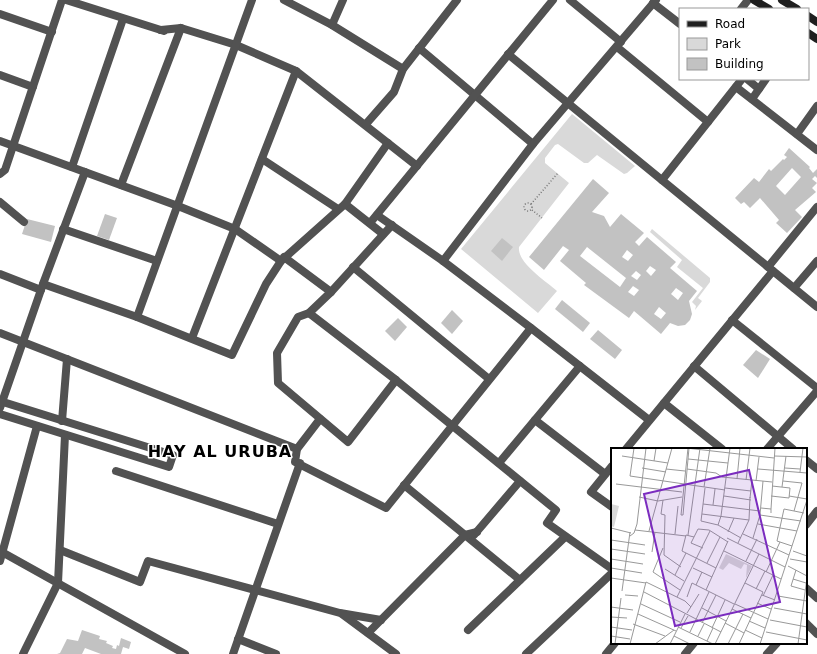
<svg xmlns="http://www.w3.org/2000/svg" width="817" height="654" font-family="'DejaVu Sans',sans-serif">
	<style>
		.green { fill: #d9d9d9 }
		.building { fill: #c2c2c2; fill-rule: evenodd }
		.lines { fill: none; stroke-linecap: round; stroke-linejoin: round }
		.path { stroke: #747474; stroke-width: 1.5; stroke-dasharray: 1 2; stroke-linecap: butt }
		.minor { stroke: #525252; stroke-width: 8 }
		.tertiary { stroke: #525252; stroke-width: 8 }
		.secondary { stroke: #1f1f1f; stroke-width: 8 }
		.labels { text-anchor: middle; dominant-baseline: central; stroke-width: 3; stroke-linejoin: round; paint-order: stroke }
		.district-label { font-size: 16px; font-weight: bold; letter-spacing: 1px; fill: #000; stroke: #fff }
		.inset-road { fill: none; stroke: #999; stroke-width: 1 }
		.view { fill: #7b2cbf; fill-opacity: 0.15; stroke: #7b2cbf; stroke-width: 2 }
		.inset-edge { fill: none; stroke: #000; stroke-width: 2 }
	</style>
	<rect width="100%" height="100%" fill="#fff"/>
	<g class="green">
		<path d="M572 114 635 166 627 173 624 174 597 155 588 163H584L558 144 555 145 545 158V163L569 183 519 247C517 263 546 281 557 291L538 313 461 249Z"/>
		<polygon points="652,229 710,278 710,282 698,298 702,301 695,310 696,306 692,302 703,288 677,267 682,260 650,232"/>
	</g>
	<g class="building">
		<path d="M789 148 810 167 809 168 813 173 817 169V178L815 176 812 179 817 183 812 188 816 192 795 210 802 217 787 233 776 223 779 220 760 198 750 208 744 202 741 204 735 198 754 178 759 182 769 169 771 171 783 159 784 160 787 157 784 155ZM792 168 801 177 785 195 776 186Z"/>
		<path d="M593 179 609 193 592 212 604 216 610 227 621 214 644 233 635 242 639 246 647 237 676 262 670 268 697 291 689 301 692 314 690 320 685 325 678 326 670 323 661 334 634 311 629 318 584 285 586 283 560 261 569 250 563 246 544 270 529 257ZM587 247 626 278 620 287 580 256ZM627 250 633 255 628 261 622 257ZM650 266 656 270 651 276 646 271ZM636 271 641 275 637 280 631 276ZM633 286 639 290 634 296 628 292ZM676 288 683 293 678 300 671 294ZM659 307 666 313 661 319 654 314Z"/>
		<polygon points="105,214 117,218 109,240 97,236"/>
		<polygon points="27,219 55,226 51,242 22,234"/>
		<polygon points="502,238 513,247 502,261 491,251"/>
		<polygon points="562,300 590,323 583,332 555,309"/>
		<polygon points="452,310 463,321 452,334 441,323"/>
		<polygon points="398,318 407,327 395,341 385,331"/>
		<polygon points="598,330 622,350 615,359 590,339"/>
		<polygon points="756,350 770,359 758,378 743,365"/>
		<polygon points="82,630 100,636 99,639 107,641 106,643 113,646 112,648 116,649 117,645 119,646 121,638 131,642 129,649 123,647 121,654 101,654 85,648 82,654 57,654 60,653 67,639 78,641"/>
	</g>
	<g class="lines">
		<g class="path">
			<circle cx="528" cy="207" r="4"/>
			<polyline points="531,204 558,173"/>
			<polyline points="532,210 542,218"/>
		</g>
		<g class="minor">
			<polyline points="66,0 164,31"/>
			<polyline points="284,0 332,25 403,69"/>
			<polyline points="570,0 621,42"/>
			<polyline points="653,3 680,24"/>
			<polyline points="741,9 748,0"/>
			<polyline points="0,14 52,32"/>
			<polyline points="332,25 343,0"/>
			<polyline points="161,30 181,28 236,45 296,71 417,166"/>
			<polyline points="617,47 708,122"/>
			<polyline points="419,48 533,144"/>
			<polyline points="508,54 817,307"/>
			<polyline points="0,75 33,87"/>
			<polyline points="747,79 759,89"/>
			<polyline points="736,87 817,150"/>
			<polyline points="752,99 766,79"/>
			<polyline points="366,124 394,92 403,69 457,0"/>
			<polyline points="797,134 817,106"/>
			<polyline points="0,141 178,206 235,229 281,261"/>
			<polyline points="262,159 338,209"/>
			<polyline points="72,167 123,19"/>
			<polyline points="0,174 5,170 62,0"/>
			<polyline points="662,180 742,79"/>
			<polyline points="121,185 181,28"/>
			<polyline points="0,202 24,222"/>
			<polyline points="345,204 383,234"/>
			<polyline points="377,215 443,261 531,328 649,420"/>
			<polyline points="370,223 553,0"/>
			<polyline points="392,225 331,292 309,313 298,317 277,353 278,383 348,442 396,380"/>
			<polyline points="63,229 157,261"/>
			<polyline points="284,257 331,292"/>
			<polyline points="443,261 533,144 656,0"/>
			<polyline points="353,267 489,379"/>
			<polyline points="768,267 817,207"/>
			<polyline points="0,274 41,290"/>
			<polyline points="43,284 137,317 232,355 266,284 281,261 345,204 388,143"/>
			<polyline points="794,288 817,261"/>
			<polyline points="309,313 396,380 556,510 547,523 612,569"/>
			<polyline points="137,317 252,0"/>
			<polyline points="732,320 817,388"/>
			<polyline points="0,333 297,449"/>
			<polyline points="192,338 296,71"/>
			<polyline points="694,366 793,449"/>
			<polyline points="664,403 722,449"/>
			<polyline points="0,408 43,284 85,172"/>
			<polyline points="320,419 297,449 295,462 386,508 531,328"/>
			<polyline points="535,420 605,474"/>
			<polyline points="62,421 67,359"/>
			<polyline points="626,449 773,271"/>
			<polyline points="767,449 817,391"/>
			<polyline points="806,460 817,469"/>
			<polyline points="499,463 580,366"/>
			<polyline points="612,466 591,492 612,507"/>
			<polyline points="116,471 278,524"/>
			<polyline points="404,485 520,580"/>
			<polyline points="806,525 817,511"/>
			<polyline points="474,535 520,481"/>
			<polyline points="60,550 140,582 148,561 340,613 381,620"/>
			<polyline points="0,551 185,654"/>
			<polyline points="0,561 37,426"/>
			<polyline points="806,588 817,598"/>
			<polyline points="342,614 396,654"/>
			<polyline points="806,623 817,634"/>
			<polyline points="468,630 565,537"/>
			<polyline points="368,633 465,535 477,532"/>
			<polyline points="238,639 276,654"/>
			<polyline points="23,654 58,583 65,435"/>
			<polyline points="233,654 300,463"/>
			<polyline points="526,654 612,573"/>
			<polyline points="606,654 615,643"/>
			<polyline points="685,654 694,643"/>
			<polyline points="767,654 777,643"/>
		</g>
		<polyline class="tertiary" points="0,401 173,455 169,467 0,414"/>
		<g class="secondary">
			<polyline points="754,0 769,9"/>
			<polyline points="782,0 797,9"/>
			<polyline points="808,16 817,22"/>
			<polyline points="808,33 817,39"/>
		</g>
	</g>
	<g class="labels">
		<g class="district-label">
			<text x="220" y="451">HAY AL URUBA</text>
		</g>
	</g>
	<g transform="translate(611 448)">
		<rect width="196" height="196" fill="#fff"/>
		<path d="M0 56 8 58 3 79 0 78ZM115 106 141 118 135 130 136 117 133 116 130 121 118 115 112 122 108 120Z" fill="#d9d9d9"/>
		<path class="inset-road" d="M23 0 19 28 114 42M75 0 163 10M77 0 70 67H72L78 0M11 8 57 15M163 8 196 9M77 11 117 15M43 13 45 0M31 20 55 24M174 20 189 21M55 21 74 23M76 21 105 25 111 29 161 34M147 21 196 25M189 24 192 0M126 31 129 0M135 32 139 0M145 33 148 9M172 33 191 35 183 63M5 36 71 44M93 39 99 0M171 39 175 8M94 40 90 73 107 77 130 90M114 40 140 43M113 48 140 52M160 48 178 50 179 40 161 38M178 48 196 51M28 49 47 53 71 49M139 50 141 32M52 52 50 66 54 67 53 107M92 56 149 63M102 57 104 41M150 60 160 61V65M160 61 164 0M91 66 138 72M149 67 190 73M147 76 186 83M107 77 110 68 119 0M0 80 20 85M24 82 75 88M38 83 61 0M117 84 123 70M64 86 67 58M132 86 178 107M77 87 89 0M19 88 23 85 26 76 35 0M83 89 75 87 71 103 105 120M116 90 174 119M142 90 149 67 152 33M0 92 34 97M127 95 138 72 139 49M181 98 166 93 173 61 193 65M52 100 42 124 69 142M92 100 80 95 87 81 98 82 117 94M0 101 34 106M113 103 170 131M182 103 196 108M41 104 44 84M53 107 70 119M0 111 32 116M179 111 196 114M135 113 146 91M96 115 109 89M177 118 196 128M0 120 31 125M82 120 101 129M54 121 73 133M185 122 180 138 194 142M155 124 169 94M64 127 75 105M0 130 35 135M182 131 195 135M134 135 152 144M85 137 91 124M145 141 154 123M95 142 117 93M11 143 19 84M33 144 110 184M14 147 27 148M151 147 164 152M152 148 162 127M167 148 196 153M66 149 99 83M76 149 81 135 123 156M146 155 160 161M30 156 69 174M124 156 157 171M0 159 22 162M91 160 115 173M163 160 196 166M121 161 140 170M76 165 88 146M27 166 65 183M0 169 16 170M159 172 196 179M138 173 154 180M91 175 105 147M114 175 133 185M22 176 54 188M0 179 21 182M67 179 102 196M70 180 77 168M101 180 114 152M134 182 151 190M79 184 98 144M155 184 196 192M0 188 19 191M63 188 79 196M87 188 93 176M96 193 102 180M4 196 10 150M19 196 35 134 74 153 80 159M44 196 63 182M59 196 74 166M104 196 148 106M117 196 132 166M128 196 152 144M149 196 196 52M187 196 196 130"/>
		<path class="view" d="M138 22 169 154 64 178 33 46Z"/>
		<rect width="196" height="196" class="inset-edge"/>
	</g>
	<rect x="679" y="8" width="130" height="72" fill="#ffffff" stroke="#999999"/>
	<rect x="687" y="21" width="20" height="6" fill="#1f1f1f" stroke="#999999"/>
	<text x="715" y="28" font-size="12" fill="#000000">Road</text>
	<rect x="687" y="38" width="20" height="12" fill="#d9d9d9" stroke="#999999"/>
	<text x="715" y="48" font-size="12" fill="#000000">Park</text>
	<rect x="687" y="58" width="20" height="12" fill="#c2c2c2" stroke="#999999"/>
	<text x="715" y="68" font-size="12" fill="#000000">Building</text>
</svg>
